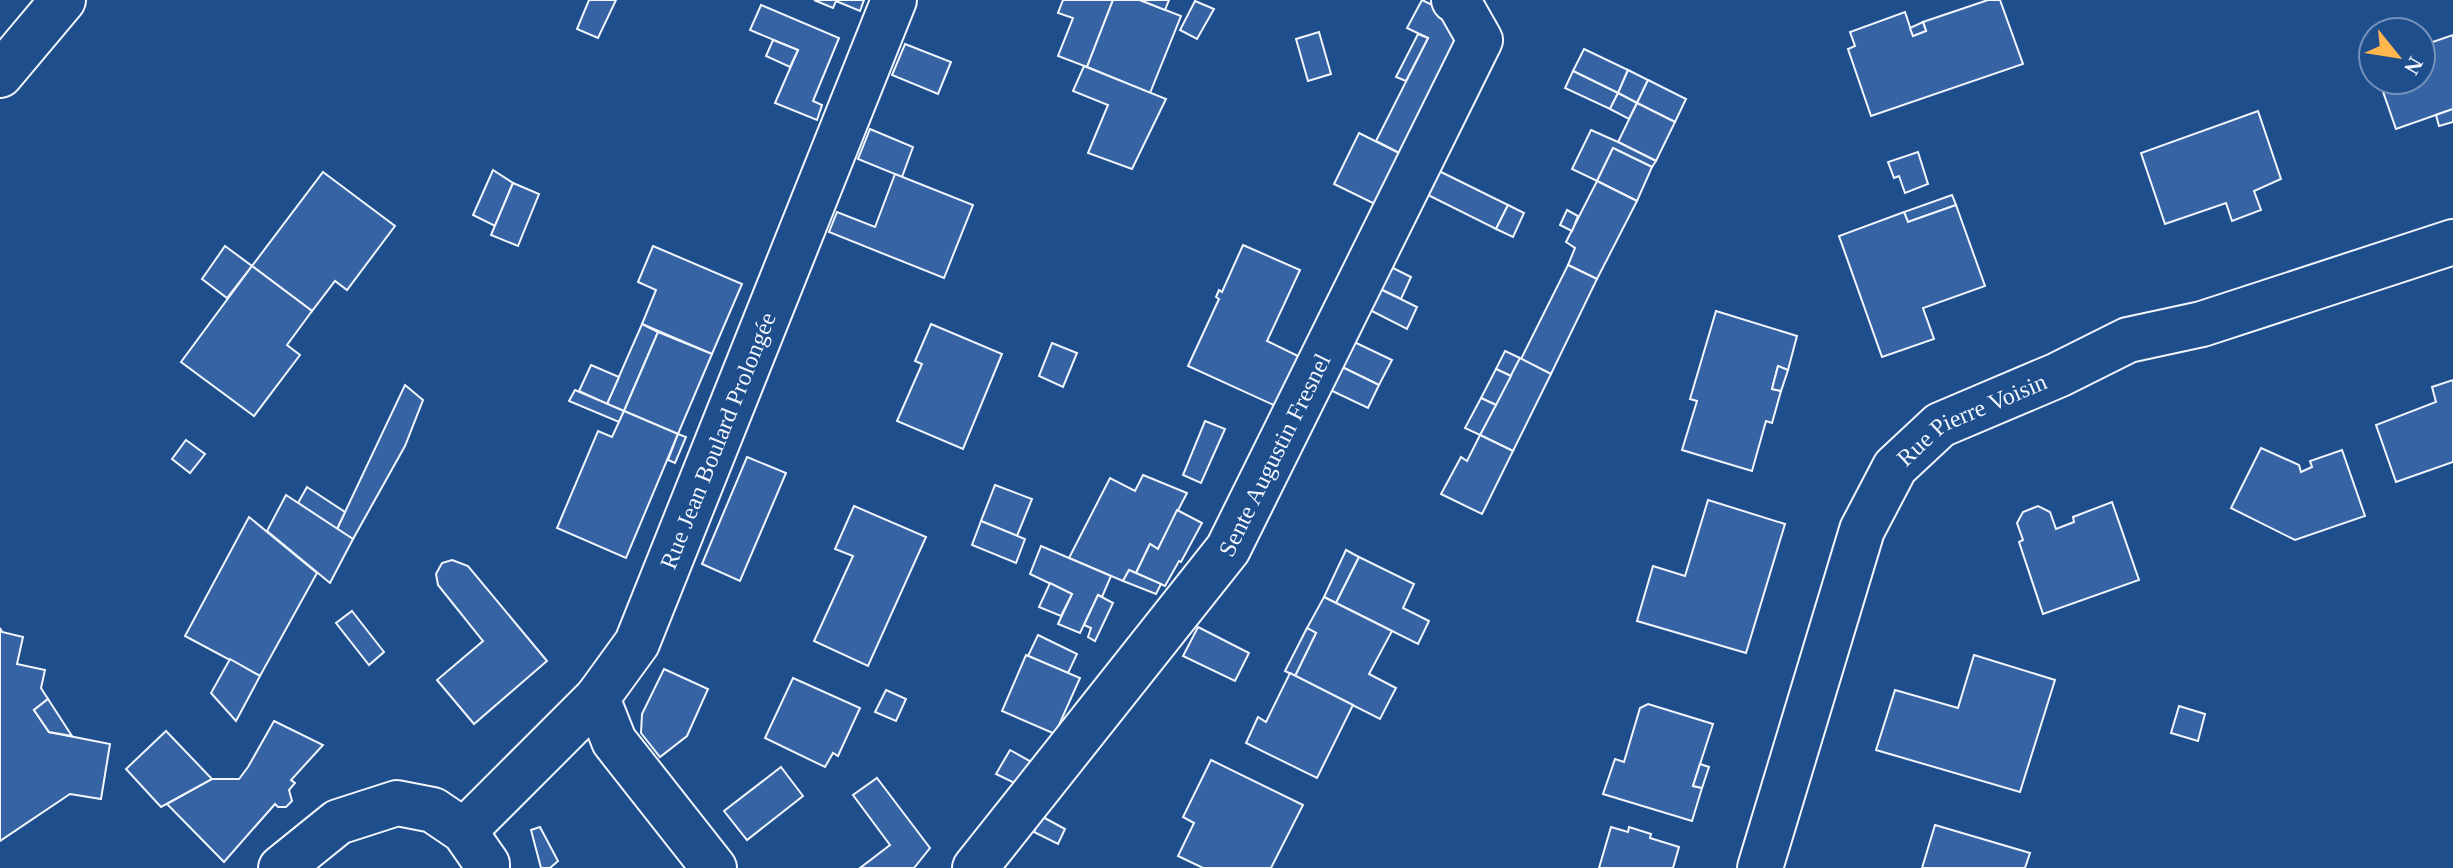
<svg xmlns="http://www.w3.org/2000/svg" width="2453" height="868" font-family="'Times New Roman',serif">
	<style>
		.building { fill: #3563a3; stroke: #f2f6ff; stroke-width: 2 }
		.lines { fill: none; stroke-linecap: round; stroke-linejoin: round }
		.minor-casing { stroke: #f2f6ff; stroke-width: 48 }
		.minor { stroke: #1f4e8c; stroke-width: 44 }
		.labels { text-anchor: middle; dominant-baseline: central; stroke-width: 6; stroke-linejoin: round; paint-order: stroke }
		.street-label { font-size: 24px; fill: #f2f6ff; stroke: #1f4e8c }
	</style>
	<rect width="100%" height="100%" fill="#1f4e8c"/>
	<g class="building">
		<polygon points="589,0 616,0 598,38 577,29"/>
		<polygon points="814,0 864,0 860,11 836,1 833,8"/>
		<polygon points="1063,0 1113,0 1087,67 1058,56 1073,18 1058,13"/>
		<polygon points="1113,0 1140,0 1181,16 1150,93 1087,67"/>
		<polygon points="1140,0 1169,0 1165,10"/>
		<polygon points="1422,0 1451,14 1463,49 1409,158 1376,141 1428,38 1407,28"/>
		<polygon points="1988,0 2000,0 2023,64 1871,116 1848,49 1855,46 1850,32 1905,12 1913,36 1926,31 1923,22"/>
		<polygon points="1195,1 1214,9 1197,39 1180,30"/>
		<polygon points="761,5 839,38 813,101 822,105 817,120 775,103 798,50 750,30"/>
		<polygon points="1923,22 1926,31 1913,36 1910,28"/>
		<polygon points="1319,32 1331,74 1308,81 1296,39"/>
		<polygon points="1418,34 1428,38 1406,81 1396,77"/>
		<polygon points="2453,35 2453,109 2396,129 2379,80 2421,80 2421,46"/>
		<polygon points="773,40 798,50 790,67 766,56"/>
		<polygon points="905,44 951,62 938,94 892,75"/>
		<polygon points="1584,49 1628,70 1618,93 1573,71"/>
		<polygon points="1084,66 1166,99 1132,169 1088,153 1108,105 1073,91"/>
		<polygon points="1628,70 1648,80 1637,103 1618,93"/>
		<polygon points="1573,71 1618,93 1610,109 1565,88"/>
		<polygon points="1648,80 1686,99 1675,122 1637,103"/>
		<polygon points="1618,93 1637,103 1629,119 1610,109"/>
		<polygon points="1637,103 1675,122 1656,161 1618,142"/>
		<polygon points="2453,109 2453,122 2439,126 2436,115"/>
		<polygon points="2258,111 2281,179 2254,191 2261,210 2232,221 2226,203 2165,224 2141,153"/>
		<polygon points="870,129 913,147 902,177 858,159"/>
		<polygon points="1591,130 1618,142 1656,161 1652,167 1613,148 1597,181 1572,169"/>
		<polygon points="1359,133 1409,158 1383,208 1334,184"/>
		<polygon points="1613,148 1652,167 1637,201 1597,181"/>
		<polygon points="1918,152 1928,184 1905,193 1899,176 1894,178 1888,162"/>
		<polygon points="1435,169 1508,205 1496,229 1424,193"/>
		<polygon points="493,170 513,183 495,226 473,215"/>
		<polygon points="323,172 395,226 347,290 335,281 312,311 252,266"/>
		<polygon points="895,174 973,205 944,278 829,232 837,212 875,227"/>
		<polygon points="1597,181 1637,201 1597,279 1568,265 1575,248 1566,242"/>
		<polygon points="513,183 539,194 518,246 491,235"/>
		<polygon points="1952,195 1956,205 1908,222 1904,212"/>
		<polygon points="1508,205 1524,213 1513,237 1496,229"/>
		<polygon points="1956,205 1985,286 1923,308 1934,339 1882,357 1839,236 1904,212 1908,222"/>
		<polygon points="1567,210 1578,216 1572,231 1560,225"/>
		<polygon points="1243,245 1300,270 1267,341 1300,357 1278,407 1188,366 1219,299 1216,297 1219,290 1222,292"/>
		<polygon points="225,246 252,266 227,298 202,279"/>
		<polygon points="653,246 742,284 712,354 642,324 656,290 638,282"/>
		<polygon points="1387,265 1411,277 1401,299 1376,287"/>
		<polygon points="1568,265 1597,279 1551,374 1521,359"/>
		<polygon points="252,266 312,311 287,345 300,355 254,416 181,362"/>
		<polygon points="1376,287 1417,307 1407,329 1366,308"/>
		<polygon points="1716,311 1797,336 1788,370 1778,366 1772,389 1781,391 1772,423 1766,421 1752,471 1682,450 1697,401 1690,399"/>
		<polygon points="642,324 658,332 624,411 607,404"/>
		<polygon points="931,324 1002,354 963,449 897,421 922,364 915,361"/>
		<polygon points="658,332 712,354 678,434 624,411"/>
		<polygon points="1350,340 1392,360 1379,385 1338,365"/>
		<polygon points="1052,343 1077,353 1063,387 1039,376"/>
		<polygon points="1505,351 1520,358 1511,376 1496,369"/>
		<polygon points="1520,358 1551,374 1513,451 1480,435"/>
		<polygon points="591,365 619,377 607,404 579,391"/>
		<polygon points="1338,365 1379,385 1368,408 1326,388"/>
		<polygon points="1778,366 1788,370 1781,391 1772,389"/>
		<polygon points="1496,369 1511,376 1496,405 1481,398"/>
		<polygon points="2453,380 2453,462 2396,482 2376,425 2436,402 2432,387"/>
		<polygon points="405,385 423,400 405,446 353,539 337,529"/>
		<polygon points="575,390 624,411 619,422 569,401"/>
		<polygon points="1481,398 1496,405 1480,435 1465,428"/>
		<polygon points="624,411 678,434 626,558 557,528 598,431 612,437"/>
		<polygon points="1205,421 1225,429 1201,483 1183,475"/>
		<polygon points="678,434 686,437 675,463 668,460"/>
		<polygon points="1480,435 1513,451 1482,514 1441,494 1461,457 1467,461"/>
		<polygon points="186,440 205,454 190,473 172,459"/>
		<polygon points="2261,448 2299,465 2301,472 2312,467 2310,461 2342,450 2365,516 2295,540 2231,508"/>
		<polygon points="747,457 786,473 740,581 702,564"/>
		<polygon points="1143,475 1187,493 1158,549 1150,544 1136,573 1129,570 1123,581 1069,558 1110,478 1135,491"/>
		<polygon points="995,485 1032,499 1017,536 981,521"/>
		<polygon points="307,487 345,512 337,529 298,503"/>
		<polygon points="286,495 353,539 330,583 267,531"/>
		<polygon points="1708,500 1785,524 1746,653 1637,621 1653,566 1685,576"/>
		<polygon points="2112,502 2139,580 2043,614 2019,542 2023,540 2017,523 2023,512 2038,506 2050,512 2056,529 2074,522 2073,517"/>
		<polygon points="854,506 926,537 868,666 814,641 853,556 835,549"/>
		<polygon points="1177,510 1202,523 1181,562 1179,561 1165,586 1136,573 1150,544 1158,549"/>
		<polygon points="249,517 317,573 260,676 185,636"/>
		<polygon points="981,521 1025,539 1016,563 972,545"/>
		<polygon points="1041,546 1111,576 1102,597 1098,595 1080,633 1058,624 1072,594 1030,574"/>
		<polygon points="1346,550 1359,557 1336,603 1324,597"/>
		<polygon points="1359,557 1414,584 1403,608 1429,621 1418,644 1336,603"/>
		<polygon points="452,560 468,566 547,661 474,724 437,680 483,641 438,585 436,574 442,563"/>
		<polygon points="1129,570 1161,584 1156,594 1123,581"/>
		<polygon points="1050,583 1072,594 1061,616 1039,607"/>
		<polygon points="1098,595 1113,603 1095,641 1088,637 1091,628 1084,625"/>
		<polygon points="1324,597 1392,631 1369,674 1396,688 1380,719 1295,676 1316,633 1307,628"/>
		<polygon points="352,611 384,652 369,665 336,623"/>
		<polygon points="1198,627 1249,653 1235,681 1183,656"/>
		<polygon points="0,628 2,632 23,637 17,664 45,670 41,688 48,699 34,710 49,732 110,744 101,799 70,794 0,841"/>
		<polygon points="1307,628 1316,633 1295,676 1285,671"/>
		<polygon points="1038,635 1077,654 1068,673 1028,656"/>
		<polygon points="1026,655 1080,678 1055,734 1002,711"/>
		<polygon points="1974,655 2055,680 2020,792 1876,750 1895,690 1958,708"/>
		<polygon points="230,659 260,676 236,721 211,693"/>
		<polygon points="664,669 708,689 687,736 660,757 641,733 642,714"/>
		<polygon points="1290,673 1353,705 1317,778 1246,743 1258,717 1266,722"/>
		<polygon points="793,678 860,708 838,756 833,753 825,767 765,738"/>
		<polygon points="886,690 906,699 896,721 875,712"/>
		<polygon points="48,699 72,736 49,732 34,710"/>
		<polygon points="1648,704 1713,724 1693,786 1702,788 1692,821 1603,794 1615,759 1624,762 1640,708"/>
		<polygon points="2179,706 2205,714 2198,741 2171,733"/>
		<polygon points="274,721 323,745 291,780 295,783 289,790 292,801 286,807 278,807 275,804 224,862 167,804 212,779 239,779 248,767"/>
		<polygon points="166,731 212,779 161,807 126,769"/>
		<polygon points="1010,750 1044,769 1029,790 996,774"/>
		<polygon points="1211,760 1303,805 1271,868 1203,868 1178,856 1194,823 1183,817"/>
		<polygon points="1700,764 1709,767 1702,788 1693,786"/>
		<polygon points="781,767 803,796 747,840 724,811"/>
		<polygon points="877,778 930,848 914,868 860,868 890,845 853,795"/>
		<polygon points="1041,816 1065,829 1058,844 1034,832"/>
		<polygon points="1935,825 2030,853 2025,868 1922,868"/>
		<polygon points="540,827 558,861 550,868 541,868 531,830"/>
		<polygon points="1611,827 1628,832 1629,827 1651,834 1650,838 1679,847 1673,868 1599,868"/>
	</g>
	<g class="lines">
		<defs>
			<g id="minor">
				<polyline points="0,75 63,0"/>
				<polyline points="597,698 614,741 714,868"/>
				<path id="s1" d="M464 831 597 698 637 643 894 0"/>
				<polyline points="281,868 338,822 397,803 433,810 464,831 487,864 487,868"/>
				<path id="s2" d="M975 868 1228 549 1480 40 1459 3 1454 0"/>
				<path id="s3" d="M1760 868 1862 530 1895 467 1940 425 2058 375 2128 340 2202 324 2453 242"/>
			</g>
		</defs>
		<use href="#minor" class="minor-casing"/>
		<use href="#minor" class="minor"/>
	</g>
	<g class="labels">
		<g class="street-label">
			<text stroke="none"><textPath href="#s3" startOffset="516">Rue Pierre Voisin</textPath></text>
			<text stroke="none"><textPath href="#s1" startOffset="474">Rue Jean Boulard Prolongée</textPath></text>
			<text stroke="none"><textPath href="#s2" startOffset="512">Sente Augustin Fresnel</textPath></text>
		</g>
	</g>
	<g transform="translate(2397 56) rotate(120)"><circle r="38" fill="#1f4e8c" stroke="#7391ba" stroke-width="2"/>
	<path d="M0-6L14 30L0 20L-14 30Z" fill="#ffb74d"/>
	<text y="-12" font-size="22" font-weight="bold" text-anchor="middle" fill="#f2f6ff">N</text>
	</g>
</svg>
